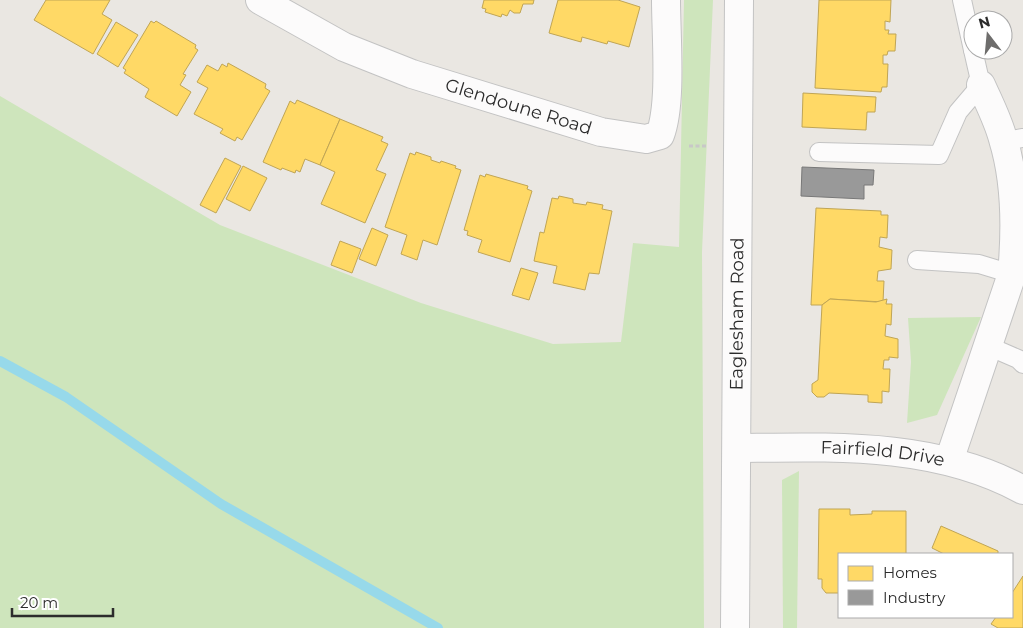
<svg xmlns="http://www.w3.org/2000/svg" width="1023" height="628" font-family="Montserrat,sans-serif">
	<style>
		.green { fill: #cee5bc }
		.homes { fill: #ffd966; stroke: #c0a555 }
		.industry { fill: #999; stroke: #787878 }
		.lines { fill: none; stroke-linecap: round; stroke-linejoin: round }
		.stream { stroke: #97d9ea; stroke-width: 10 }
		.service-casing { stroke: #c3c3c3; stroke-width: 20 }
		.minor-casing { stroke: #c3c3c3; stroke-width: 30 }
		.secondary-casing { stroke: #c3c3c3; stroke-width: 30 }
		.path { stroke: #c8c8c7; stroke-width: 3; stroke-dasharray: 4 2.5; stroke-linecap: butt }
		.service { stroke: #fcfbfb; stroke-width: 18 }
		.minor { stroke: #fcfbfb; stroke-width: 28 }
		.secondary { stroke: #fcfbfb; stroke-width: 28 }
		.labels { text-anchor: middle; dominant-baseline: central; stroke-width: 5; stroke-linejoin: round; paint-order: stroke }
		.street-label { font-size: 18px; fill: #2c2c2c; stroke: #fff }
	</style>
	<rect width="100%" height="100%" fill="#eae7e2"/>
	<g class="green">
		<polygon points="684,0 713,0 702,252 704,628 0,628 0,96 220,225 421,303 553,344 621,342 633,243 679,247"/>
		<polygon points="981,317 937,415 907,423 911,362 908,318"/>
		<polygon points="799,471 797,628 783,628 782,480"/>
	</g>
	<g class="homes">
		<polygon points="46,0 110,0 102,14 112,20 93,54 34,20"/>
		<polygon points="484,0 534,0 533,4 523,4 520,13 514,13 510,10 507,16 502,14 501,17 485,12 486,9 482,8"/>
		<polygon points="558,0 618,0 640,7 629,47 608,41 607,44 582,37 581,42 549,33"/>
		<polygon points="819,0 891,0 890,22 885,21 885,30 889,30 888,34 896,34 895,51 888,51 887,55 883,55 883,64 888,64 887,87 882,87 881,92 815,88"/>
		<polygon points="151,21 154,23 156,21 196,45 195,48 198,50 183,74 186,75 180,85 191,92 177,116 145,97 149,89 124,73 126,70 123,68"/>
		<polygon points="116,22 138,35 118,67 97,54"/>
		<polygon points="228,63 266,84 265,88 270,91 242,140 237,137 235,141 220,133 223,129 194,114 208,88 197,82 207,65 218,71 222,64 227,67"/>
		<polygon points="803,93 876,97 875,112 867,112 866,130 802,127"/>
		<polygon points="297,100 340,119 320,165 305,159 300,172 296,170 295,173 282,168 281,170 263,162 290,101 295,104"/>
		<polygon points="340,119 383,137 381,141 388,144 376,170 386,174 365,223 321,204 335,172 320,165"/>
		<polygon points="416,152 431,157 431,160 440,163 441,161 456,166 455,168 461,170 437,245 423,240 417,260 401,254 407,235 385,227 410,153 415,155"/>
		<polygon points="225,158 241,166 216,213 200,205"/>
		<polygon points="243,166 267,178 250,211 226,199"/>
		<polygon points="486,174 528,186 527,189 532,191 510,262 478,252 482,240 467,235 468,231 464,230 480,175 485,177"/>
		<polygon points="559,196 573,199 573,203 586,205 587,202 603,205 602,209 612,211 599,274 589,273 585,290 553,283 557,266 534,261 540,232 544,233 552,198 558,199"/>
		<polygon points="816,208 881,211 881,215 888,215 887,238 880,237 879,247 892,250 891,269 878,271 877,281 884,281 883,302 830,299 822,305 811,305"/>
		<polygon points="372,228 388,235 376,266 359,259"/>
		<polygon points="340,241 361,249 352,273 331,265"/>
		<polygon points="521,268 538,273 529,300 512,295"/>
		<polygon points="830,299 876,302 887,299 886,304 892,304 891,325 886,324 885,336 898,339 898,358 889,357 889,360 884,360 883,369 890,369 889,392 882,391 882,403 868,402 868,395 829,393 824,397 817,397 812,392 812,384 818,380 822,305"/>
		<polygon points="819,509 850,509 850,515 872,514 872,511 906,511 906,554 839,554 839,593 826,593 822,588 822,579 818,579"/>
		<polygon points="941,526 998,551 998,554 944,554 932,548"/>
		<polygon points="1023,576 1023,628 998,628 991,624 996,617 1012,617 1012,593"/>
	</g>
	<polygon class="industry" points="802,167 874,170 873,185 864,185 864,199 801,196"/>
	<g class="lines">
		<polyline class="stream" points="0,361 66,397 221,504 438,628"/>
		<defs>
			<g id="service">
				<polyline points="962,0 973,50"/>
				<polyline points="1004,141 1023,138"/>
				<polyline points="819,152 939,155 958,112 981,85 973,50"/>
				<polyline points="917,260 979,264 1012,274"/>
				<polyline points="988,346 1018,359 1023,364"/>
			</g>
			<g id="minor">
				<path id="s1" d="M260 0 344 47 412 74 601 132 646 139 660 135C672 104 666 36 666 0"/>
				<path id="s2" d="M737 448C833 447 935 442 1023 490"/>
				<path d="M949 461 1012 274C1016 231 1016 181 1003 139 998 120 989 103 981 85"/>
			</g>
			<g id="secondary">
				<path id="s3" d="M735 628 739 0"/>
			</g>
		</defs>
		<use href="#service" class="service-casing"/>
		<use href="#minor" class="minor-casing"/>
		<use href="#secondary" class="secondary-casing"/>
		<polyline class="path" points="689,146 707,146"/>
		<use href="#service" class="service"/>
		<use href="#minor" class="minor"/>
		<use href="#secondary" class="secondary"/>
	</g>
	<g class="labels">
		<g class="street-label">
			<text stroke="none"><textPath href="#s1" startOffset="281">Glendoune Road</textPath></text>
			<text stroke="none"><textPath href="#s3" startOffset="314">Eaglesham Road</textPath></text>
			<text stroke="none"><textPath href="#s2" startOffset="146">Fairfield Drive</textPath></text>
		</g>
	</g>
	<rect x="838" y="553" width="175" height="65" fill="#ffffff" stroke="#ababab"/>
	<rect x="848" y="566" width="25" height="15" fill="#ffd966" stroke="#ababab"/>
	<text x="883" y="578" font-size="15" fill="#2c2c2c">Homes</text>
	<rect x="848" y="590" width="25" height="15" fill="#999999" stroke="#ababab"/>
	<text x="883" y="603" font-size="15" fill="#2c2c2c">Industry</text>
	<g transform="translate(988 35) rotate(344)"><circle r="24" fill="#ffffff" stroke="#ababab"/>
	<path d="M0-4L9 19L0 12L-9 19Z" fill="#6e6d6c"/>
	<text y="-8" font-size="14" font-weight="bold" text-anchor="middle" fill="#2c2c2c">N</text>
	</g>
	<path d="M12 608v8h101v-8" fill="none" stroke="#2c2c2c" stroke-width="2.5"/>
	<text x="20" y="608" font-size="15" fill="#2c2c2c" stroke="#ffffff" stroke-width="4" paint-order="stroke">20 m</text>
</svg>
